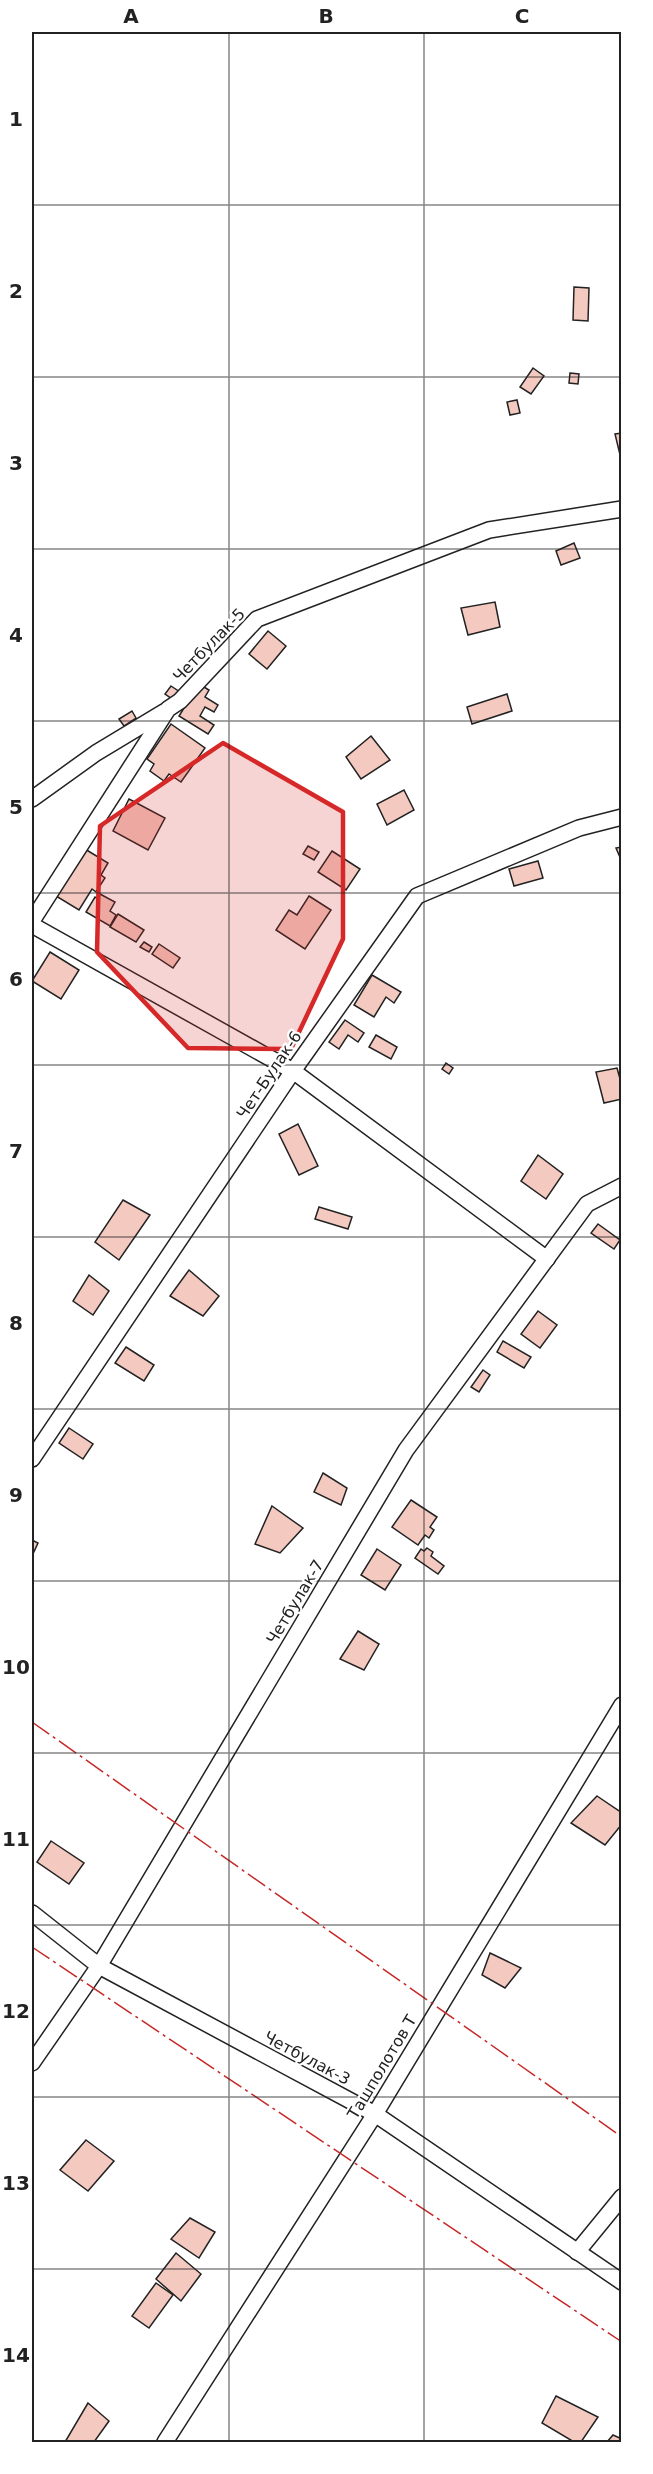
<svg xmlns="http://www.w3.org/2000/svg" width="653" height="2474" font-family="'DejaVu Sans',sans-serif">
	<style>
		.building { fill: #f3c9c0; stroke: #222; stroke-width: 1.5 }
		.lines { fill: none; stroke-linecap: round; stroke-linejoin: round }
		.street-casing { stroke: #222; stroke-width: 18 }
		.street { stroke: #fff; stroke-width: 15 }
		.power { stroke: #c62828; stroke-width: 1.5; stroke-dasharray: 21 4.5 3 4.5; stroke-linecap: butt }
		.marked { fill: #d62828; fill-opacity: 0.2; stroke: #d62828; stroke-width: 4.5; stroke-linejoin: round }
		.grid { fill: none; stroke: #222; stroke-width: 1.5; stroke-opacity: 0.55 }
		.labels { text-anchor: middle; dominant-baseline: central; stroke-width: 4.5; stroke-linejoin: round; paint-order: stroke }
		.street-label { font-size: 16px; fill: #222; stroke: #fff }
		.neatline { fill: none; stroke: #222; stroke-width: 2 }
		.grid-label { font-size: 20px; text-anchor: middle; font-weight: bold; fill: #222 }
	</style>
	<rect width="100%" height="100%" fill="#fff"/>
	<g class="building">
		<polygon points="574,287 589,288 588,321 573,320"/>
		<polygon points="533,368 544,376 531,394 520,387"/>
		<polygon points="570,373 579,374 578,384 569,383"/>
		<polygon points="517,400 520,413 510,415 507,402"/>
		<polygon points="622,433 622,459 621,459 615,434"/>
		<polygon points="574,543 580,558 561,565 556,551"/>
		<polygon points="495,602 500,627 468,635 461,608"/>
		<polygon points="268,631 286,646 267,669 249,654"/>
		<polygon points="199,684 209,690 205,697 218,705 214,712 205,707 200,716 214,725 208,734 179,716"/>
		<polygon points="171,686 180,692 175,701 165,694"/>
		<polygon points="507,694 512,711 472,724 467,707"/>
		<polygon points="132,711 136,718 124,726 119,719"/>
		<polygon points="171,724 205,748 181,782 169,774 164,781 150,771 154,764 147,759"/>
		<polygon points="371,736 390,760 361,779 346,757"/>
		<polygon points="404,790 414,810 387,825 377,804"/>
		<polygon points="129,799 165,818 148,850 113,831"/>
		<polygon points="308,846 319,852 314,860 303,854"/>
		<polygon points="622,847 622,862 616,848"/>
		<polygon points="85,849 108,863 101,875 105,878 96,892 92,889 79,910 56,896"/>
		<polygon points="332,851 360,869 346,890 318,872"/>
		<polygon points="538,861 543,878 514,886 509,869"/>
		<polygon points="100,894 115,902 110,911 116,915 110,926 86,912 95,897 98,899"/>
		<polygon points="309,896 331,910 305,949 276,930 289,910 297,915"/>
		<polygon points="118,914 144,930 136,942 110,927"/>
		<polygon points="144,942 152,947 149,952 140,947"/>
		<polygon points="159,944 180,958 173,968 152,954"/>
		<polygon points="50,952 79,970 61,999 32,981"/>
		<polygon points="372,975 401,992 394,1003 386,997 374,1017 354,1005"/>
		<polygon points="345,1020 364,1033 358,1042 348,1035 339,1049 329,1042"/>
		<polygon points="376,1035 397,1047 391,1059 369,1047"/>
		<polygon points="446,1063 453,1068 449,1074 442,1069"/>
		<polygon points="617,1068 622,1086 622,1099 604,1103 596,1072"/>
		<polygon points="298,1124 318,1166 299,1175 279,1134"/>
		<polygon points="538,1155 563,1174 546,1199 521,1181"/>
		<polygon points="123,1200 150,1215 119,1260 95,1242"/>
		<polygon points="319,1207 352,1217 348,1229 315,1219"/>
		<polygon points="598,1224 620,1240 614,1249 591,1233"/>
		<polygon points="189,1270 219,1296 203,1316 170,1296"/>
		<polygon points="89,1275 109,1291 93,1315 73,1301"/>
		<polygon points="538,1311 557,1325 540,1348 521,1334"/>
		<polygon points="503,1341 531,1357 524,1368 497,1352"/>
		<polygon points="126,1347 154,1365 144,1381 115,1363"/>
		<polygon points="483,1370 490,1375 479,1392 471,1387"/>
		<polygon points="69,1428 93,1444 83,1459 59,1443"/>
		<polygon points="323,1473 347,1488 341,1505 314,1492"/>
		<polygon points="411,1500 437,1517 430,1527 434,1530 429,1538 425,1535 418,1545 392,1527"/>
		<polygon points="272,1506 303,1528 280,1553 255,1544"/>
		<polygon points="32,1540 38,1543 32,1556"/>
		<polygon points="427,1548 433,1552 431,1556 444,1566 438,1574 415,1558 421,1549 424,1551"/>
		<polygon points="377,1549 401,1565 385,1590 361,1575"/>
		<polygon points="358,1631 379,1644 364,1670 340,1659"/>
		<polygon points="597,1796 622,1813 622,1824 605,1845 571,1823"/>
		<polygon points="51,1841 84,1863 69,1884 37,1862"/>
		<polygon points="490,1953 521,1968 505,1988 482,1975"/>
		<polygon points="86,2140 114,2161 88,2191 60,2170"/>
		<polygon points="190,2218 215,2232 199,2258 171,2239"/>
		<polygon points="176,2253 201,2274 181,2301 156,2279"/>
		<polygon points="156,2283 173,2295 149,2328 132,2316"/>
		<polygon points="556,2396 598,2417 581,2442 574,2442 542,2423"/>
		<polygon points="88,2403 109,2421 94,2442 65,2442"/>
		<polygon points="613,2435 622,2439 622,2442 607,2442"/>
	</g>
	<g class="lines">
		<defs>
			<g id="street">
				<polyline points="32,799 96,753 164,712"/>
				<polyline points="32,921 168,709 180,701 257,619 489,530 622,509"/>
				<polyline points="32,925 293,1071 547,1259"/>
				<polyline points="32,1459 293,1071 417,896 579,828 622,817"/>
				<polyline points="32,1913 99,1966 375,2114 622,2282"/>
				<polyline points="32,2063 99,1966 406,1450 587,1204 622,1186"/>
				<polyline points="577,2252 622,2197"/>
				<polyline points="165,2442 375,2114 622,1705"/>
			</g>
		</defs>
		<use href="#street" class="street-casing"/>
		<use href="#street" class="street"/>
		<g class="power">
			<polyline points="32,1722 622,2137"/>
			<polyline points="32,1947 622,2342"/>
		</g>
	</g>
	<path class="marked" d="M223 743 343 812V939L291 1049 188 1048 97 952 100 826Z"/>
	<path class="grid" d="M229 32V2442M424 32V2442M32 205H622M32 377H622M32 549H622M32 721H622M32 893H622M32 1065H622M32 1237H622M32 1409H622M32 1581H622M32 1753H622M32 1925H622M32 2097H622M32 2269H622"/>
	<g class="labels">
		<g class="street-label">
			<text transform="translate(209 645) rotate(-46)">Четбулак-5</text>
			<text transform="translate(269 1075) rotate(-56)">Чет-Булак-6</text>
			<text transform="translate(295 1602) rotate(-59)">Четбулак-7</text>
			<text transform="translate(307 2058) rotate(28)">Четбулак-3</text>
			<text transform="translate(382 2067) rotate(-59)">Ташполотов Т</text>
		</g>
	</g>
	<rect width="653" height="2474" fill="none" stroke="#ffffff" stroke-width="66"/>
	<rect x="33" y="33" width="587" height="2408" class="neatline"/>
	<g class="grid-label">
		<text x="131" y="23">A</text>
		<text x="326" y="23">B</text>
		<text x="522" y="23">C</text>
		<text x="16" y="126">1</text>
		<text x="16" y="298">2</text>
		<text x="16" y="470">3</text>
		<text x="16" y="642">4</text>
		<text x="16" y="814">5</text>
		<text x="16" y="986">6</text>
		<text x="16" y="1158">7</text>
		<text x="16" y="1330">8</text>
		<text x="16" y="1502">9</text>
		<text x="16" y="1674">10</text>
		<text x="16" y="1846">11</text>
		<text x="16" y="2018">12</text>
		<text x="16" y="2190">13</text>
		<text x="16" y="2362">14</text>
	</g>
</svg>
